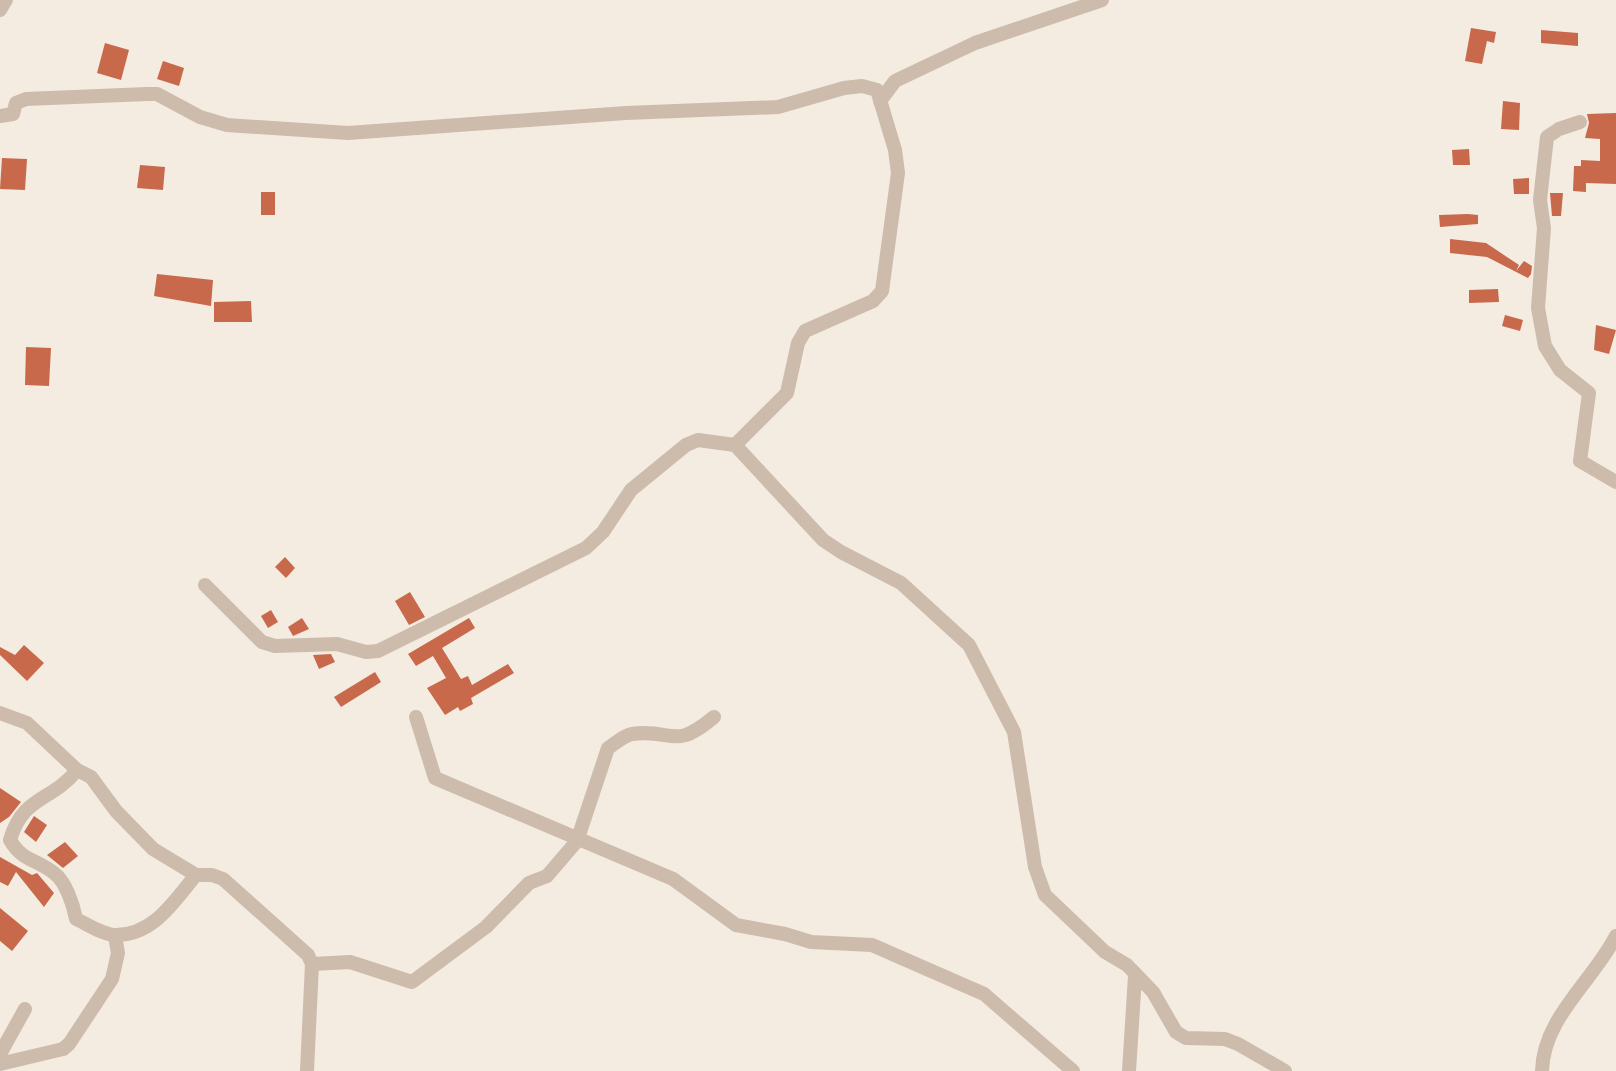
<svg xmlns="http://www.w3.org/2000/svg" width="1616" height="1071" font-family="'Roboto Condensed',sans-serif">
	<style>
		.building { fill: #c8694b }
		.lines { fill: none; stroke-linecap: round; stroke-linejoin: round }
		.minor { stroke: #cdbbac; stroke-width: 14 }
	</style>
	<rect width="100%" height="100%" fill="#f4ebe1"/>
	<g class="building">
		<polygon points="1471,28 1496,32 1494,43 1487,41 1482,64 1465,61"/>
		<polygon points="1541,30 1578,33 1578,46 1541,43"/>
		<polygon points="105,43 129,50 121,80 97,73"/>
		<polygon points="163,61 184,68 179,86 157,79"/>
		<polygon points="1503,101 1520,103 1519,130 1501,129"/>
		<polygon points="1616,113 1616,184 1586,183 1586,192 1573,191 1574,166 1581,166 1581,160 1600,161 1600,139 1585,138 1589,123 1587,114"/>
		<polygon points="1469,149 1470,165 1453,165 1452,150"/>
		<polygon points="2,158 27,159 25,190 0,189"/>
		<polygon points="140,165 165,167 163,190 137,188"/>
		<polygon points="1529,178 1529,194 1514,194 1513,179"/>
		<rect x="261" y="192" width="14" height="23"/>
		<polygon points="1550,193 1563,193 1561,216 1552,216"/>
		<polygon points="1468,214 1478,215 1478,224 1440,227 1439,215"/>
		<polygon points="1450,239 1486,243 1519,265 1516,271 1524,261 1532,266 1531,274 1528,278 1487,257 1450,253"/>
		<polygon points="157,274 213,280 211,306 154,296"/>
		<polygon points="1498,289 1499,302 1469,303 1469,290"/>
		<polygon points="251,301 252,322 214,322 214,302"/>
		<polygon points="1505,315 1523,320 1520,331 1502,326"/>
		<polygon points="1596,325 1616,330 1609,354 1594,350"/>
		<polygon points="26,347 51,348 49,386 25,385"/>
		<polygon points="285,557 295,568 286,578 275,567"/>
		<polygon points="410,592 425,617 409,625 395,601"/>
		<polygon points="271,610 278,622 268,628 261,616"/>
		<polygon points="302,618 309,629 293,636 288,627"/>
		<polygon points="469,618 475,628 442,648 461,679 468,676 472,685 508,664 514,673 471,698 473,704 460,711 458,707 445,715 427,688 446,678 433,656 416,666 408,654"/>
		<polygon points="24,645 44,663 27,681 0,655 0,647 15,655"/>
		<polygon points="331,654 335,662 319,669 313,655"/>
		<polygon points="375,672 381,682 341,707 334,697"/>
		<polygon points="0,788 21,802 9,817 0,823"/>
		<polygon points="34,816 47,825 36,842 24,832"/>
		<polygon points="65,842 78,856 63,868 47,855"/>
		<polygon points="0,857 32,875 37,873 54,893 44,907 16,872 8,886 0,882"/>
		<polygon points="0,908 28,931 12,951 0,941"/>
	</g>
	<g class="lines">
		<g class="minor">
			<polyline points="0,10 6,0"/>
			<polyline points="880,101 895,81 975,43 1102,0"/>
			<polyline points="0,116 13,114 16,103 26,99 147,94 157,94 200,117 227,125 348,133 626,113 778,107 844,88 862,86 877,90 895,150 898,173 882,291 873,301 805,331 798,343 787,393 735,445"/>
			<polyline points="1580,122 1559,129 1547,137 1540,200 1544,228 1538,308 1545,346 1560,370 1589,393 1580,461 1616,482"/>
			<polyline points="205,585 262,642 275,646 337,644 366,652 378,651 586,548 603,532 631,490 686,445 698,440 735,445 823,540 841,552 901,583 969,645 1014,732 1035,867 1045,895 1105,952 1127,965 1153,992 1176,1032 1186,1038 1225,1039 1238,1044 1285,1071"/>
			<polyline points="0,713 27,723 77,770 91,777 116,811 153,849 196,875 212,875 223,879 308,955 312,964 307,1071"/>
			<polyline points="416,717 435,778 673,879 736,925 785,934 811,942 872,945 984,994 1073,1071"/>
			<path d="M77 770C52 802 23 795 10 840 22 861 36 859 54 873 66 882 73 904 76 919 87 924 103 935 116 935 154 935 174 901 196 875"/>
			<path d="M312 964 350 962 412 982 486 927 529 883 547 876 577 841 608 748C615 744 624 735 632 734 674 728 672 752 714 717"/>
			<polyline points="0,1054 25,1009"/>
			<polyline points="0,1064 63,1049 69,1044 112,979 118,953 115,936"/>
			<polyline points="1129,1071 1135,976"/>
			<path d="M1542 1071C1543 1018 1593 981 1616 936"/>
		</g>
	</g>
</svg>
